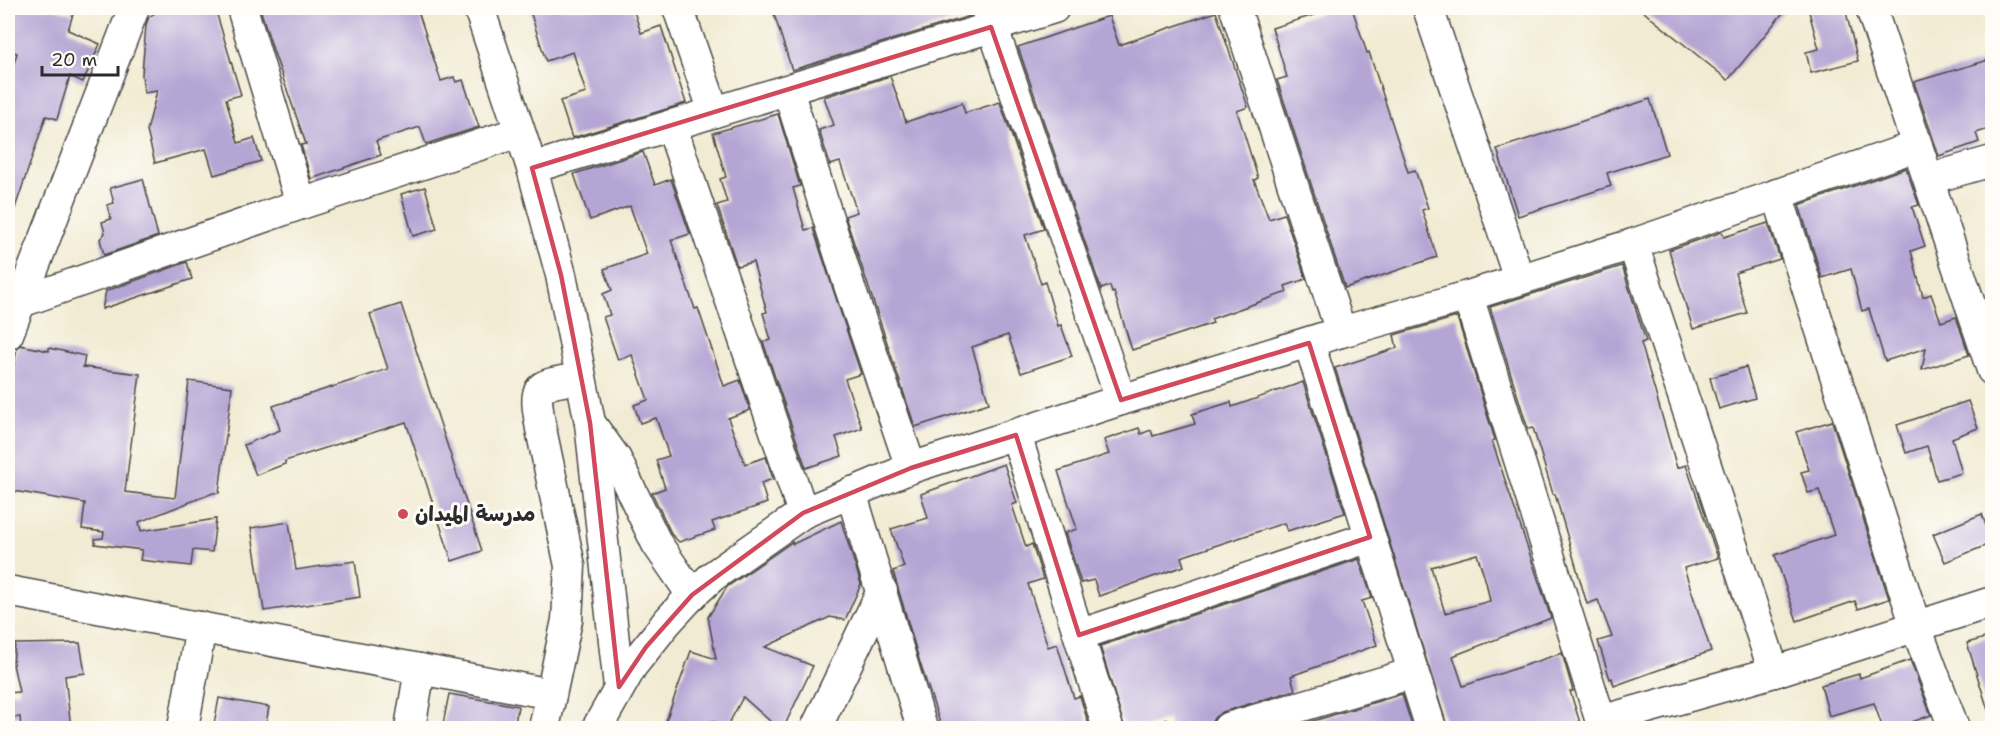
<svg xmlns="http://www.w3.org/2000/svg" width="2000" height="736" font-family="'Shantell Sans','Playpen Sans Arabic',sans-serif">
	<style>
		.building { fill: #b5a5d4; fill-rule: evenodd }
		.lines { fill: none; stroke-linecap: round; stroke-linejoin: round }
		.street-casing { stroke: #494844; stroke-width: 33 }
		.street { stroke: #fff; stroke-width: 30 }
		.marked { fill: none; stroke: #d1495b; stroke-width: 4.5; stroke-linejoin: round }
		.poi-dot { fill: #d1495b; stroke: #fdfcf7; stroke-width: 2 }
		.labels { text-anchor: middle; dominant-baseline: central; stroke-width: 6; stroke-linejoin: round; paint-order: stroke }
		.poi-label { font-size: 21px; font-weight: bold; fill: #2b2b2b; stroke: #fdfcf7; text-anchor: start }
	</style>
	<rect width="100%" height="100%" fill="#fdfcf7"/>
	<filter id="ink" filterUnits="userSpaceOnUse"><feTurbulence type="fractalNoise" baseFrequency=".0167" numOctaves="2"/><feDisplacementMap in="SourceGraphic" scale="12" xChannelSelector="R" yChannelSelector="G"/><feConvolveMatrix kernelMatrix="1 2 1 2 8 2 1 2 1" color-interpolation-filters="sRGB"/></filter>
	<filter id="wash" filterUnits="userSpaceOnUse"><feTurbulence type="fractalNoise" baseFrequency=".008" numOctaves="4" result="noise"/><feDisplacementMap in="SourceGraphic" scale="24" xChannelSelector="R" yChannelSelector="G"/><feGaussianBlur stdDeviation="1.35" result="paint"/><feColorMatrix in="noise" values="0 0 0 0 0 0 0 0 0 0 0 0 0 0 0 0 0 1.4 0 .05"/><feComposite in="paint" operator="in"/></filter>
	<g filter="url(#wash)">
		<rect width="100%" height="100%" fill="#f2ebd3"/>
		<g id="blocks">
			<g class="building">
				<polygon points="8,8 53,8 73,14 68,30 100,44 83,82 70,76 57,119 46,116 11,220 8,219 8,83 17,53 8,50"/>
				<polygon points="168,8 215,8 241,95 226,99 238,143 254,138 261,161 214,175 206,149 155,163 147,131 157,91 144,93 142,74 146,25 149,17 161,9"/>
				<polygon points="260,8 417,8 441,81 454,77 456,82 463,80 479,127 426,144 420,127 376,141 381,155 311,179 301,145 306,144 273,50"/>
				<polygon points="529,8 633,8 641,33 661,26 686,103 572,138 560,101 586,93 573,52 546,61"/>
				<polygon points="772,8 969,8 970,16 792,70"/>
				<polygon points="1336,8 1352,8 1367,53 1369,52 1408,172 1415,170 1428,208 1422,210 1437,257 1345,288 1277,80 1287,77 1272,28"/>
				<polygon points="1639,8 1787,8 1728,80"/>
				<polygon points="1808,8 1845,8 1858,61 1811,73 1806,52 1819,49"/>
				<polygon points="1216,12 1248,107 1237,111 1258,178 1254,180 1269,219 1284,214 1306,279 1285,286 1287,292 1211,319 1213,323 1132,350 1114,292 1112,293 1110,286 1101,289 1018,47 1109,16 1119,45"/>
				<polygon points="1992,59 1992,128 1976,133 1979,142 1939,156 1914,82"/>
				<polygon points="890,76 906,122 962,103 965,113 1000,102 1044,229 1025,235 1041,284 1045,282 1058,326 1061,325 1072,356 1021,373 1008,335 972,347 989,403 915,427 845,216 857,212 840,162 830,165 819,130 834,125 824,97"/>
				<polygon points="1650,99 1667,154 1607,173 1611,186 1518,216 1497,149"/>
				<polygon points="778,114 800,186 793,188 805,230 813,228 861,374 845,379 862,428 836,437 842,456 806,468 763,342 771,340 763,313 767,312 753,262 737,266 717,205 727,202 720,179 726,177 713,133"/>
				<polygon points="643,152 655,185 671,179 690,234 671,240 695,309 698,308 724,386 740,380 750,410 728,418 745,464 766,457 773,479 761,483 767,503 712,522 715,530 679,542 672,535 652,493 665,488 656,460 669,456 656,418 640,423 634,405 648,400 632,355 618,360 603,317 610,315 603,294 612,290 604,269 647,254 630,206 590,220 574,174"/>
				<polygon points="1906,168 1919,205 1912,207 1925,246 1911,251 1923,297 1931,294 1941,322 1956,317 1969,355 1922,370 1926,348 1885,361 1869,309 1862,311 1851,269 1822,278 1799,205"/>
				<polygon points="143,179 158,236 104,255 100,239 105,233 102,222 111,219 107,205 114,203 110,188"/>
				<polygon points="425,187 437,229 413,236 401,194"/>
				<polygon points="1768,223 1780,259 1735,273 1747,313 1693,329 1669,250 1722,232 1724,237"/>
				<polygon points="187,262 192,279 102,309 106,291"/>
				<polygon points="1622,266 1646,341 1641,343 1677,468 1686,465 1718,558 1684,568 1711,651 1614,686 1612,678 1610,679 1598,641 1612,637 1598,600 1587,604 1555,494 1553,494 1533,428 1528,429 1490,307"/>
				<polygon points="401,304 482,551 452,561 406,422 285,461 285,464 256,475 244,445 280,430 273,406 388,369 370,314"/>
				<path d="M1457 317 1495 440 1492 441 1551 618 1453 656 1463 686 1562 653 1573 691H1570L1582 729H1448L1335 368 1397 348 1394 335ZM1477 554 1486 582 1490 601 1445 613 1431 567Z"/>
				<polygon points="20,345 49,351 49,348 85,356 83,367 140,374 125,492 175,498 189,381 232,387 219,493 213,493 139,522 141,531 216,519 212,552 193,550 191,566 140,560 142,550 95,544 95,539 103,538 104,532 82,529 85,503 8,490 8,396 17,348"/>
				<polygon points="1746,367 1755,398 1719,409 1710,378"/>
				<polygon points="1303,382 1345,513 1287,531 1284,523 1181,557 1184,566 1099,596 1094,580 1081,583 1065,533 1077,529 1058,471 1109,454 1104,440 1139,428 1141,434 1151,430 1153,436 1195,424 1192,414 1231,402 1232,407"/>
				<polygon points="1968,401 1978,428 1952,438 1962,473 1937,480 1927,446 1906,453 1897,425"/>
				<polygon points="1832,421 1889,599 1858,609 1855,601 1797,621 1775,555 1834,535 1819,490 1808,493 1801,472 1809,470 1796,432"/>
				<polygon points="1004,464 1017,503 1012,505 1026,547 1032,544 1043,579 1028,584 1048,647 1057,644 1074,698 1080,696 1090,729 942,729 920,663 893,571 904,567 891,529 928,518 921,494"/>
				<polygon points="1982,514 1992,543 1945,562 1933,534"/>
				<polygon points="841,521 861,584 845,620 830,617 765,647 813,666 783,729 779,729 743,697 727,727 711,721 709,729 663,729 691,651 716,659 708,617 727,587 792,542 793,544"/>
				<polygon points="289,522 296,570 355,561 360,597 264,611 251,528"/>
				<polygon points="1359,559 1372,598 1362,601 1377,645 1291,676 1295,690 1223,712 1215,717 1211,723 1211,729 1170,729 1168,719 1142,729 1125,729 1100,646"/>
				<polygon points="1992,636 1992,709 1988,710 1967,643"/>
				<polygon points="80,643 85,673 65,676 71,729 21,729 20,717 8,717 8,693 19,692 13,664 15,644"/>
				<polygon points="1910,660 1931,715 1893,729 1883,729 1874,703 1829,716 1821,685 1859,674 1860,678"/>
				<polygon points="449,694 518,706 514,729 442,729"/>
				<polygon points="1402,694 1413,729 1287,729"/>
				<polygon points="219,698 269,707 265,729 213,729"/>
			</g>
		</g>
	</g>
	<g filter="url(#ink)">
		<use href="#blocks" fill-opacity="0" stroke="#494844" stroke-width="1.5"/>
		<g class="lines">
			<defs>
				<g id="street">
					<polyline points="242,8 301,204"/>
					<polyline points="479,8 532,168 561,275 590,423 619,687"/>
					<polyline points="678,8 714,112"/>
					<polyline points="986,8 1121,400"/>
					<polyline points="1235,8 1341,332"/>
					<polyline points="1428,8 1519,279"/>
					<polyline points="1871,8 1992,370"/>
					<polyline points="788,90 850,288 911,468"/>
					<polyline points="671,125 803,513"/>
					<polyline points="532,168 1054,8"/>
					<polyline points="1929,179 1992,161"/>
					<polyline points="1777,194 1916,627 1954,728"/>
					<polyline points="1633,244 1774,672"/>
					<polyline points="1468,296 1603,728"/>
					<polyline points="21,302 301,204 519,132"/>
					<polyline points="8,334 134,8"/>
					<polyline points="1309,343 1431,728"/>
					<polyline points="590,423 616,459 657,544 692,595"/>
					<polyline points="1016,435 1108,728"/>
					<polyline points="851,492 922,728"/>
					<polyline points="8,591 551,694"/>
					<polyline points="1079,635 1370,537"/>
					<polyline points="1601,721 1774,672 1992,602"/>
					<polyline points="183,728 201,627"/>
					<polyline points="410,728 420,669"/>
					<path d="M544 728 567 620 570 566 541 429C533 382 535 386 580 378"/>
					<polyline points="597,728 632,666 667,622 692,595 713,576 803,513 911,468 1121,400 1341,332 1468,296 1633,244 1917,146"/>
					<polyline points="816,728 882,591"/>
					<polyline points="1228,728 1413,673"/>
				</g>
			</defs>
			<use href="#street" class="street-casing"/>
			<use href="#street" class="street"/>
		</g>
	</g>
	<path class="marked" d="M991 27 1121 400 1309 343 1370 537 1079 635 1016 435 911 468 803 513 692 595 646 647 619 687 590 423 561 275 532 168Z"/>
	<circle class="poi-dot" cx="403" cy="514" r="6"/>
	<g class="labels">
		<g class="poi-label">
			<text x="415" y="514">مدرسة الميدان</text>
		</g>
	</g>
	<rect width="2000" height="736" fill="none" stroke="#fdfcf7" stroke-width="30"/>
	<path d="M42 66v9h76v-9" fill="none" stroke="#2b2b2b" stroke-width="3"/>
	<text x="51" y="66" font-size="18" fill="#2b2b2b" stroke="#fdfcf7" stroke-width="4.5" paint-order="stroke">20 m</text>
</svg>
